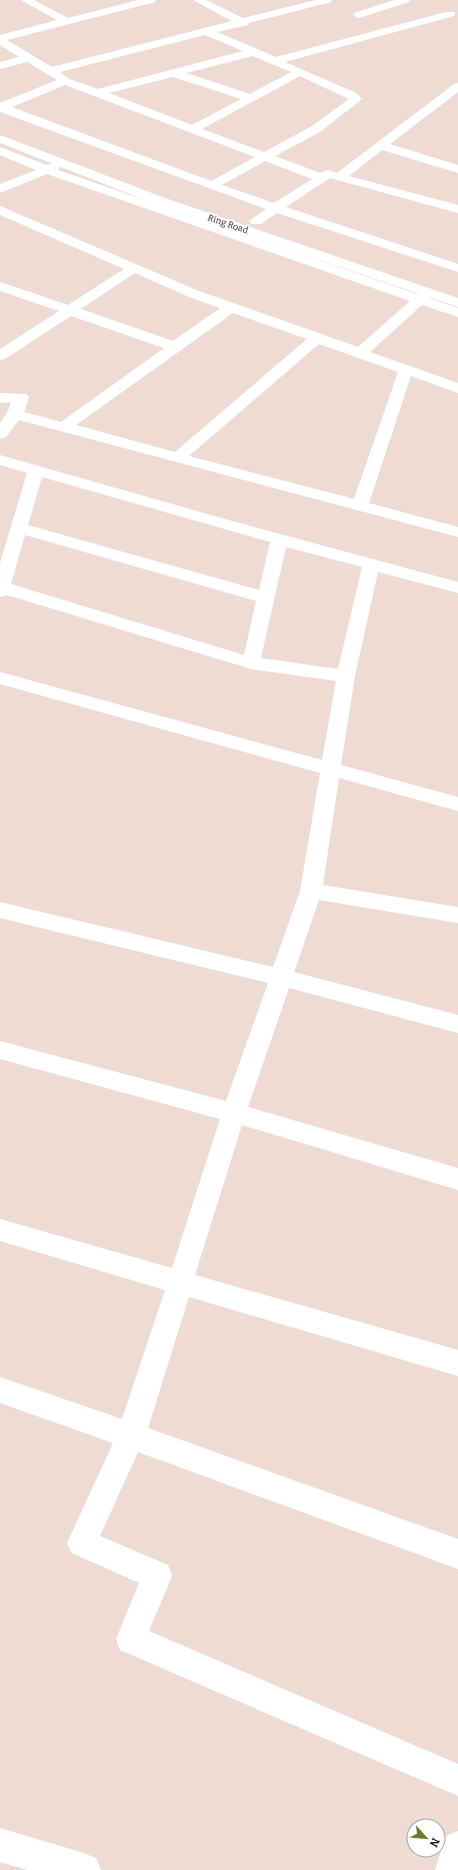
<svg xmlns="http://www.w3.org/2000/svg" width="458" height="1870" font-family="Bitter,serif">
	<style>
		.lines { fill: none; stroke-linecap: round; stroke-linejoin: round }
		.minor { fill: #fff; fill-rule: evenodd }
		.highway { fill: #fff; fill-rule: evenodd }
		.labels { text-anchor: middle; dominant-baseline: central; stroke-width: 4; stroke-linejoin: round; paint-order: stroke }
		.far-street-label { font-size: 9px; fill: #241e1b; stroke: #fff }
	</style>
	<rect width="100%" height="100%" fill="#eedbd4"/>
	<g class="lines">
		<g class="minor">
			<path d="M21 0H34L68 18 138 0H156L155 2 7 40 52 67 232 21 193 0H206L243 18 315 0H332L331 2 249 23 248 25 217 32 276 57 446 12H454L455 14 454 16 285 62 356 93 362 99 320 132 275 156 320 173 328 170 337 173 454 84 458 83V92L390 144 458 165V173L382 150 349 176 458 205V213L330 178 286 207 458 264V272L277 213 261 224H251L249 221 266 209 0 112V103L57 80 27 62 0 69V62L19 57 0 45V35L57 20ZM205 35 243 51 98 89 69 79 60 72ZM253 56 291 72 250 94 186 73ZM300 76 349 99 312 126 264 152 202 129ZM173 77 241 99 192 125 109 93ZM65 85 255 157 211 181 12 107ZM265 161 312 179 274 203 222 185Z"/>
			<polygon points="394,0 410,0 409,2 362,17 358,18 353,15 354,13"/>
			<path d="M0 147 47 165 54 163 58 164 60 167 58 170 417 294 422 290H432L434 293 429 298 458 308V317L422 305 370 352 458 383V393L411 376 369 503 458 527V537L19 420 6 437 0 439V423L7 413 11 402 0 403V393L26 394 29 397 24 412 61 422 164 348 71 316 5 359 0 360V349L59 311 0 291V282L68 305 124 269 0 215V206L199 291 358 347 410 301 47 174 0 193V184L36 170 0 155ZM135 273 189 297 220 308 173 341 81 309ZM233 313 307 339 175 452 76 425ZM319 344 398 372 354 499 189 456Z"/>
			<path d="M0 455 232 521 458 582V593L378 572 355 676 341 765 458 797V811L339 778 323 885 458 907V923L319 900 294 972 458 1015V1033L289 988 248 1107 458 1168V1190L242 1125 195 1275 458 1350V1376L189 1297 148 1428 458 1539V1569L138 1452 100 1536 168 1565 172 1576 149 1631 458 1764V1796L120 1650 116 1639 139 1583 72 1553 67 1543 113 1443 0 1403V1377L122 1419 165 1290 0 1241V1219L172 1268 220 1119 0 1059V1041L226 1101 268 983 0 918V902L273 967 300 891 320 773 0 684V672L322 760 336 681 251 669 7 595 0 597V563L27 473 0 465ZM42 477 270 542 259 590 28 525ZM25 535 256 601 244 655 11 584ZM286 547 362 567 338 669 261 658Z"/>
			<polygon points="0,1828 84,1853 96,1858 101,1870 28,1870 0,1862"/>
			<polygon points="458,1831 458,1870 435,1870 446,1836"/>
		</g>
		<polygon class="highway" points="0,135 165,198 458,298 458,307 155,204 0,143"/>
	</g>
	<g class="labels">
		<g class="far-street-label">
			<text transform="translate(228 224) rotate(19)">Ring Road</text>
		</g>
	</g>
	<g transform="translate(426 1838) rotate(117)"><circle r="19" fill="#ffffff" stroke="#a7a5a4"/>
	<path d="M0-3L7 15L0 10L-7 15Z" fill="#6b7d2d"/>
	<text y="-6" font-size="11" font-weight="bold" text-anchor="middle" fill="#241e1b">N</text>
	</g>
</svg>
